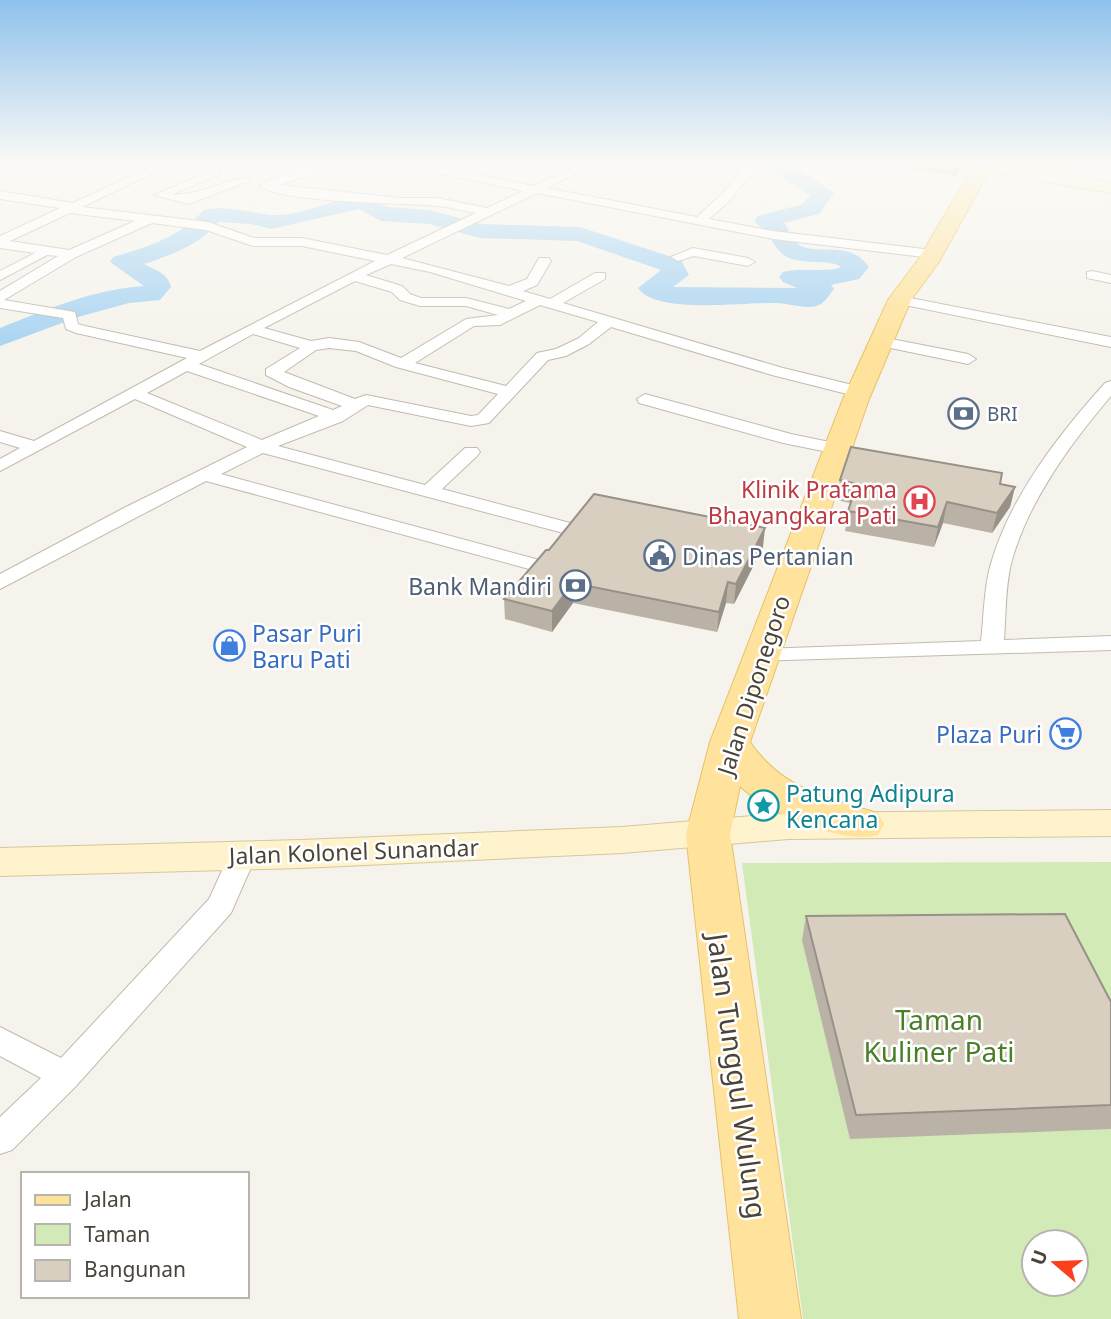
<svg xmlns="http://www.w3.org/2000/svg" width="1111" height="1319" font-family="'Noto Sans',sans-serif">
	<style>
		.green { fill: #d2eab5; fill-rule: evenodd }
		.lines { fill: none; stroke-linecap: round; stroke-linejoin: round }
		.river { fill: #a9d4f2; fill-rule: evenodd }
		.street-casing { stroke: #c2bbae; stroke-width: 2 }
		.secondary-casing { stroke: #d6c79b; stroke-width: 2 }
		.primary-casing { stroke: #e6c16a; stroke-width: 2 }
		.street { fill: #fff; fill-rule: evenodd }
		.secondary { fill: #fff3cd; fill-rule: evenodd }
		.primary { fill: #ffe39c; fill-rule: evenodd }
		.wall { fill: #bab2a6 }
		.shaded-wall { fill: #979187 }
		.building { fill: #d8cfc1; stroke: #979187; stroke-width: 2 }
		.labels { text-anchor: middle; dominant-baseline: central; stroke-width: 5; stroke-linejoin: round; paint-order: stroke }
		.far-service-label { font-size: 19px; fill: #4e5e75; stroke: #fff; text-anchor: start }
		.health-label { font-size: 23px; fill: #be3a42; stroke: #fff; text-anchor: end }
		.service-label { font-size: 23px; fill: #4e5e75; stroke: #fff; text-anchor: start }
		.shop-label { font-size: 23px; fill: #366cbe; stroke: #fff; text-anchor: start }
		.street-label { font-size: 23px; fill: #4b4439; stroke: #fff }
		.culture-label { font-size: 23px; fill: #0d838f; stroke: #fff; text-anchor: start }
		.near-park-label { font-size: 28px; fill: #4a7f2a; stroke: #fff }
		.near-street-label { font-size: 28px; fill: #4b4439; stroke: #fff }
	</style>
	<rect width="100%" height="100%" fill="#f6f3ec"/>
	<path class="green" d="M1111 862V1319H803L742 863ZM1034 1242H1076V1284H1034Z"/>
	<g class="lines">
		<path class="river" d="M765 162H788L834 193 819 214 784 223C790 230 789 237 795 242 816 259 848 237 869 267L859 279 831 285 834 289C830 294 825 302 819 305 808 310 788 303 776 303 745 302 656 315 638 288L661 270 577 241 480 238 429 224 381 221 359 209 271 229 251 224 218 222C200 245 171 255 144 264 155 270 168 273 171 287L160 300 129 303 78 317 0 346V328C45 310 94 289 144 286L110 262 113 257C147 247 180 237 204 210 226 205 248 212 270 215 297 217 335 200 361 193L387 207 430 210 481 224 580 227 681 260 689 275 673 287 797 288 783 282 779 277 783 272C801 267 828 273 841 267 833 262 824 262 814 262 782 260 781 255 767 233 764 228 758 226 754 221L758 216 803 204 810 195 778 175Z"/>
		<defs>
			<g id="street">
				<path d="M160 162H175L82 207 208 222 254 238H302L387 255 476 213C463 211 451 207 438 206 403 202 284 204 260 186 271 178 313 162 326 162L311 174 280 185 399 198H438L487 208 523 191 387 162H411L534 186 584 162H598L547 188 697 217 723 193 744 167V162H756V167L731 199 709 219 773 231 932 250 939 254 932 258 773 239 537 193 402 258 509 286 527 279 539 258H549L551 261 537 285 523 291 550 299 595 273H605V279L563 303 783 368 865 388 867 392 859 397 772 375 611 327 589 344 566 356 548 360 489 423 471 426 368 405 343 421 278 446 425 485 465 448H477L480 452 477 456 442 489 574 524 577 528 574 532 567 534 263 453 221 474 543 561 546 565 543 569H529L206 481 0 589V574L122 509 247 447 135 399 0 471V459L20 448 0 442V431L34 441 187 358 76 333 66 329 63 318 0 308V291L58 256 47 255 0 280V271L35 253 0 248V236L60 208 0 199V191L73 203ZM70 213 135 221 69 250 10 241ZM152 223 206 230 253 246H302L375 261 200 351 85 326 78 324 75 312 4 300 76 257ZM391 264 430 272 526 301 509 309 466 298H421L410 294 402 286 366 275ZM355 281 392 292 400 300 420 306H466L498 315 466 319 401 358 359 342 329 338 311 341 264 328ZM540 305 598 322 579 338 556 349 537 353 506 386 415 363 474 326 500 325ZM253 334 300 348 266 369V375L289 387 342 406 333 410 199 364ZM329 348 356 351 396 367 498 394 478 415 471 416 366 395 355 399 284 372 316 350ZM187 371 319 416 262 440 147 393Z"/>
				<polygon points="262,162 275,162 265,168 259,165"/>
				<path d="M216 169 220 170V174L173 194C197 198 240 172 251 180L189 204 154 195Z"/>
				<polygon points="693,248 748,258 755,262 748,266 694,256 678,261 671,257"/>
				<polygon points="1092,271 1111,275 1111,283 1087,278 1087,272"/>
				<polygon points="900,296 1111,337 1111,347 895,303 893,300"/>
				<polygon points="881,337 968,354 976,359 968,364 876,345 873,342"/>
				<path d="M1111 381V396C1071 443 1029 500 1012 560 1005 585 1006 615 1004 640L1111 636V650L753 661 750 656 753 651 761 649 981 641C984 615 984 585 992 560 1012 494 1060 433 1105 383Z"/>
				<polygon points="645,394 791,434 844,445 847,449 838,454 783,443 639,403 637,399"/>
				<polygon points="242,846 252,849 256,856 231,913 76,1086 12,1150 0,1154 0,1117 41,1078 0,1056 0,1027 61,1058 209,899 232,849"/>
			</g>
			<g id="secondary">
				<polygon points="983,162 1111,183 1111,193 977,170 977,164"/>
				<polygon points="1111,810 1111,836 788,839 622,853 301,868 0,876 0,848 301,840 622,827 788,813"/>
			</g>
			<path id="primary" d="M976 162H994L939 262 911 300 869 399 750 742C782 789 826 798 878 813L884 824 878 835C842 845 767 813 740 786L730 834 801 1319H739L686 834 710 742 843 399 888 300 918 260Z"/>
		</defs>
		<use href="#street" class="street-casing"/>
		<use href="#secondary" class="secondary-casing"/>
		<use href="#primary" class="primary-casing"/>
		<use href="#street" class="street"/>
		<use href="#secondary" class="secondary"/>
		<use href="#primary" class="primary"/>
	</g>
	<g class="wall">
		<polygon points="873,162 966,162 955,176 873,163"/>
		<polygon points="840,480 1000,484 1015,487 1010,507 992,533 943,523 934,547 845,531 848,511 850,503 837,500"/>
		<polygon points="763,547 734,604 726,603 717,632 573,603 552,632 505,619 504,599 549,550"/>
		<polygon points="806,916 1111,1002 1111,1129 850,1139 802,940"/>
	</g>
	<g class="shaded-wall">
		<polygon points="957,162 966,162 955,176"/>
		<polygon points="1015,487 1010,507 992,533 997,513"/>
		<polygon points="947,502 943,523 934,547 938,527"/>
		<polygon points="765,528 763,547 734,604 736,584"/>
		<polygon points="728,582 726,603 717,632 719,612"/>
		<polygon points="573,583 573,603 552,632 552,611"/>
	</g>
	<g class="building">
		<polygon points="851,447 1002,473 1000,484 1015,487 997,513 947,502 938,527 848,511 857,484 840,480"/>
		<polygon points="594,494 765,528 736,584 728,582 719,612 573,583 552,611 504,599 546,550 549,550"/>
		<polygon points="1065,914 1111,1002 1111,1105 856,1115 806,916"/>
	</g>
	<linearGradient id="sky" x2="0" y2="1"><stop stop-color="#8fc1ec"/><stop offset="0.47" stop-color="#fbfaf6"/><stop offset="1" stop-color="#fbfaf6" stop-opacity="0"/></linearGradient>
	<rect width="1111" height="347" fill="url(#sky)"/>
	<defs>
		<symbol id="bank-ring" viewBox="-11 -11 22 22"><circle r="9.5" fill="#fff" stroke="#5c6f8a" stroke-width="1.5"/><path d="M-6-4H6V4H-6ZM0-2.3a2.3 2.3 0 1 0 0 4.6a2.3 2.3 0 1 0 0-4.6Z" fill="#5c6f8a"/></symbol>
		<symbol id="hospital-ring" viewBox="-11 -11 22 22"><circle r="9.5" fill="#fff" stroke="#e0444e" stroke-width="1.5"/><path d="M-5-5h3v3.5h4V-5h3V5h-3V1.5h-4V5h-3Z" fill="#e0444e"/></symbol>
		<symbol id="civic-ring" viewBox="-11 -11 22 22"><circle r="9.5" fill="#fff" stroke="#5c6f8a" stroke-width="1.5"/><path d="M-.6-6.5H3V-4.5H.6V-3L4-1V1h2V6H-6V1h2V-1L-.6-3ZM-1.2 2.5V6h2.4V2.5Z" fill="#5c6f8a"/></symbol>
		<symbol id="shop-ring" viewBox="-11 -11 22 22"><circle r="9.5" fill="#fff" stroke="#3f7fe0" stroke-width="1.5"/><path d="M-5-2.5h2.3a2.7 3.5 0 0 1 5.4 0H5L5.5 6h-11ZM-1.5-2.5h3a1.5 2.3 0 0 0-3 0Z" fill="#3f7fe0"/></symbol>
		<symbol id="supermarket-ring" viewBox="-11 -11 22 22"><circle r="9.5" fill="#fff" stroke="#3f7fe0" stroke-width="1.5"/><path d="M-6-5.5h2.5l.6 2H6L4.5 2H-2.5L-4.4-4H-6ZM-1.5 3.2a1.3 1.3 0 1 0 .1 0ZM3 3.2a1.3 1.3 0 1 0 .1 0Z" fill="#3f7fe0"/></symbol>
		<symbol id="sight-ring" viewBox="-11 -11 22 22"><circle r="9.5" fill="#fff" stroke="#0f9aa8" stroke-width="1.5"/><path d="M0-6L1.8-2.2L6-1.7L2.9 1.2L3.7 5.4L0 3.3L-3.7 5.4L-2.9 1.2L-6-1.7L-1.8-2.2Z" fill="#0f9aa8"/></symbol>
	</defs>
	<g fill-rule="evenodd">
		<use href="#bank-ring" x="946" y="396" width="35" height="35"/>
		<use href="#hospital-ring" x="902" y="484" width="35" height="35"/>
		<use href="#civic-ring" x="642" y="538" width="35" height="35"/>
		<use href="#bank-ring" x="558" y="568" width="35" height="35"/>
		<use href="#shop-ring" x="212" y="628" width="35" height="35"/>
		<use href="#supermarket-ring" x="1048" y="716" width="35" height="35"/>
		<use href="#sight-ring" x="746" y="788" width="35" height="35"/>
	</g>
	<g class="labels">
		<g class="far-service-label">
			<text x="987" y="414">BRI</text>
		</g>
		<g class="health-label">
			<text x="897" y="489">Klinik Pratama<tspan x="897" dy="26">Bhayangkara Pati</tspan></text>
		</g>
		<g class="service-label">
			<text x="682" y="556">Dinas Pertanian</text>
			<text x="552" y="586" text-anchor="end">Bank Mandiri</text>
		</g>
		<g class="shop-label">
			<text x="252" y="633">Pasar Puri<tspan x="252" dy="26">Baru Pati</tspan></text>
			<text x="1042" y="734" text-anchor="end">Plaza Puri</text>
		</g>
		<g class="street-label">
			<text transform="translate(753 685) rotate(-72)">Jalan Diponegoro</text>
			<text transform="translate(354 851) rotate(-2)">Jalan Kolonel Sunandar</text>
		</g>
		<g class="culture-label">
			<text x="786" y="793">Patung Adipura<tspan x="786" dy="26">Kencana</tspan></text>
		</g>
		<g class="near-park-label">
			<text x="939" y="1019">Taman<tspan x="939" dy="32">Kuliner Pati</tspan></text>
		</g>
		<g class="near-street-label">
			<text transform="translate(738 1076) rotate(82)">Jalan Tunggul Wulung</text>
		</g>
	</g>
	<rect x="21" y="1172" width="228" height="126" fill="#ffffff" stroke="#b7b4b0" stroke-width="2"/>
	<rect x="35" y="1195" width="35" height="10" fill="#ffe39c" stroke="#b7b4b0" stroke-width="2"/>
	<text x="84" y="1207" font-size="21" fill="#4b4439">Jalan</text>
	<rect x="35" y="1224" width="35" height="21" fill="#d2eab5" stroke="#b7b4b0" stroke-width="2"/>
	<text x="84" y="1242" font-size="21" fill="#4b4439">Taman</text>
	<rect x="35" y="1260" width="35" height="21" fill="#d8cfc1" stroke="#b7b4b0" stroke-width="2"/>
	<text x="84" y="1277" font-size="21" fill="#4b4439">Bangunan</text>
	<g transform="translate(1055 1263) rotate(289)"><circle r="33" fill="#ffffff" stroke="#b7b4b0" stroke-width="2"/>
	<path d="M0-5L12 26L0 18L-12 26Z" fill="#fc3f1d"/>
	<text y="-10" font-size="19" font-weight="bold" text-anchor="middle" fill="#4b4439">U</text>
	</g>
</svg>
